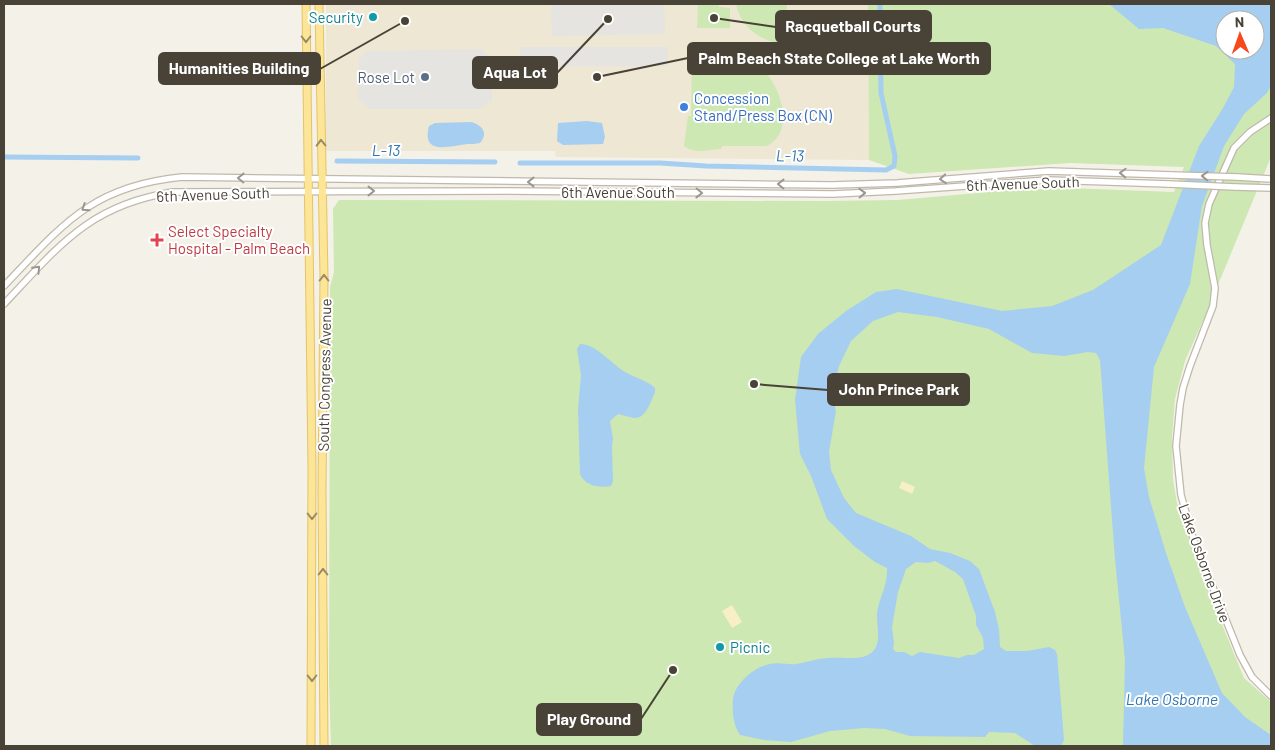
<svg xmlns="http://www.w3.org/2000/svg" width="1275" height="750" font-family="Barlow,sans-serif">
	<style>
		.education { fill: #ede7d3 }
		.green { fill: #cde8b2; fill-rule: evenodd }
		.sand { fill: #f8efc5 }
		.parking { fill: #e5e4e0 }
		.water { fill: #a6cef0; fill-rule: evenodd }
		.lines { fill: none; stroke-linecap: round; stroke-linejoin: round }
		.canal { stroke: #a6cef0; stroke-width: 5 }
		.minor-casing { stroke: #c0b9ab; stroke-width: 8 }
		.major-casing { stroke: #e3c467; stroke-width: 9 }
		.minor { stroke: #fff; stroke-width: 5.5 }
		.major { stroke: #fde598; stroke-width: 7 }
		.minor-bridge-casing { stroke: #c0b9ab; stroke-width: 8; stroke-linecap: butt }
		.minor-bridge { stroke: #fff; stroke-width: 5.5 }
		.oneway { stroke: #998b63 }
		.oneway2 { stroke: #9a9791 }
		.culture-dot { fill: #0f9aa8; stroke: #fff; stroke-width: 2 }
		.service-dot { fill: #5c6f8a; stroke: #fff; stroke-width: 2 }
		.shop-dot { fill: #3f7fe0; stroke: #fff; stroke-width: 2 }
		.health-dot { fill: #e0444e; stroke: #fff; stroke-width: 2 }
		.labels { text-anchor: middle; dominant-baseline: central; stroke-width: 4; stroke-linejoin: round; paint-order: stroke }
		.culture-label { font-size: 15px; fill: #0d838f; stroke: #fff; text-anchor: end }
		.service-label { font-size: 15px; fill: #4e5e75; stroke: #fff; text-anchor: end }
		.shop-label { font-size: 15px; fill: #366cbe; stroke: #fff; text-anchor: start }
		.street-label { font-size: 15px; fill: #484237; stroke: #fff }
		.health-label { font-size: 15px; fill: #be3a42; stroke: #fff; text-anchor: start }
		.water-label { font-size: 16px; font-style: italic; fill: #3076b3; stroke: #fff }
		.leader { fill: none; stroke: #484237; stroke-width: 2 }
		.callout-dot { fill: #484237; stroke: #fff; stroke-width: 2 }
		.callout { fill: #484237; stroke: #484237; stroke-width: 2 }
		.callout-label { font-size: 16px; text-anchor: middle; font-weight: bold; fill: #fff }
	</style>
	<rect width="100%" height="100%" fill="#f4f1e9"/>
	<polygon class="education" points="326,4 868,4 869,160 556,157 555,151 326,151"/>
	<g class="green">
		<polygon points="698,4 719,4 719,7 730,8 730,28 697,28"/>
		<path d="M736 4H787V44C763 43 741 29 736 4Z"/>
		<path d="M868 4H1271V157L1205 316 1185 361 1175 399 1172 438 1173 480 1177 503 1184 526 1207 588 1244 678 1271 702V746H331L329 680 330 287 334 272 333 209 339 200 824 201 898 200 1000 191 1068 188 1174 192 1184 167 1070 163 909 174 869 160ZM1225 20H1255V50H1225Z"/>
		<path d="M722 53C736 54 748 57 759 66 780 82 797 133 766 146H722L721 149C707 149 697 155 684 146L688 116H691L692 62 713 54Z"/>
	</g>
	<g class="sand">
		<polygon points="902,481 915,487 912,494 899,488"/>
		<polygon points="732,605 742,622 732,628 722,611"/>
	</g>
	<g class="parking">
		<polygon points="551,4 664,4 665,34 552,36"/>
		<polygon points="520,47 668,47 668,66 520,67"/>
		<polygon points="481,49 484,51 488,56 492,56 492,102 487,103 484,107 480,109 368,109 358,98 359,57 362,57 366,51"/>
	</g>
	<g class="water">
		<path d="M1109 4H1271V85L1267 93 1244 114 1224 146 1202 206 1190 284 1154 367 1144 468 1149 497 1166 553 1185 607 1222 693 1245 717 1271 735V746H1123L1125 660 1115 559 1100 360 1096 353 1088 352 1064 356 1032 353 989 329 937 317 898 312 873 321 851 341 839 366 832 395 836 411 829 452 831 470 844 498 856 513 911 536 930 549 950 553 970 561 979 569 995 612 999 629 1000 647 1006 651H1027L1049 647 1055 650 1057 654 1064 740 1061 746H1035L1015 733 989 732 985 737 910 736 885 729 865 728 830 731 791 742 764 740 740 735C733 724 732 712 733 699 735 683 754 667 770 664 778 662 788 665 796 664 808 662 819 658 830 658 840 657 859 660 868 655 884 647 876 626 877 613 879 598 888 585 887 568L875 562 854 546 827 519 811 476 800 454 795 400 801 357 818 334 846 311 876 292 897 289 1002 311 1052 306 1093 290 1161 245 1199 146 1223 108 1234 87 1235 64 1216 46 1163 28 1139 29ZM1225 20H1255V50H1225ZM935 561 955 572 963 579 976 616V625L983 638 984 649 974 655H967L959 658 920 652 912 656 904 652H896L893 649 894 643 892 627 898 592 906 569 916 562 928 563Z"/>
		<polygon points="587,121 602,123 605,137 603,144 563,145 557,141 558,123"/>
		<path d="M471 122C482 125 489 133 480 143 475 144 472 144 467 144 450 146 421 156 429 126L435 123Z"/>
		<path d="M580 344C597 344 613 366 627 373 636 378 648 381 655 388V392C651 401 646 419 634 418 628 417 623 415 618 414L610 421 613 438 612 447 613 481 611 486C599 488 585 486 580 474L578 409 581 375 577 349Z"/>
	</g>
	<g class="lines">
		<g class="canal">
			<polyline points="4,157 138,158"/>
			<polyline points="337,161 495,162"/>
			<polyline points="520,163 660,163 706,166 886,170 894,166 895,156 881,93 880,4"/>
		</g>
		<defs>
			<g id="minor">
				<polyline points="1271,118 1250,132 1234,148 1209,204 1205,223 1207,245 1215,288 1213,306 1190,366 1183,388 1180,405 1176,446 1181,495 1193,538 1240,655 1252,677 1271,696"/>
				<polyline points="1237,177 1271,179"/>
				<polyline points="1235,187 1271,188"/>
				<path d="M4 286C63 224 92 186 182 177L832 185 897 183 1049 171 1172 175"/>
				<path d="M4 304C59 246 89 205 173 192L505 191 833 194 896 191 1048 180 1169 184"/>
			</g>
			<g id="major">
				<polyline points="306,4 312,467 311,746"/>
				<polyline points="319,4 324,278 322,490 324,746"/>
			</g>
		</defs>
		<use href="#minor" class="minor-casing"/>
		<use href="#major" class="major-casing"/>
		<use href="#minor" class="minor"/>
		<use href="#major" class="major"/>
		<defs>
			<g id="minor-bridge">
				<polyline points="1172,175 1237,177"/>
				<polyline points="1169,184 1235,187"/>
			</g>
		</defs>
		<use href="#minor-bridge" class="minor-bridge-casing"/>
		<use href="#minor-bridge" class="minor-bridge"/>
	</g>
	<defs><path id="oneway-chevron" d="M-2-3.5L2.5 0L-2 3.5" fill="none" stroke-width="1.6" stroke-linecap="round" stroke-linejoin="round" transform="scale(1.25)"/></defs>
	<g class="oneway">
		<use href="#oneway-chevron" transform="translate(306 39) rotate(90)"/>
		<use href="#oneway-chevron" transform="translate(321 143) rotate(-91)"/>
		<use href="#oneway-chevron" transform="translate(324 278) rotate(-90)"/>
		<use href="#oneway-chevron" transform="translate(312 516) rotate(90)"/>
		<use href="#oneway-chevron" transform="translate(323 572) rotate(-90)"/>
		<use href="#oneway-chevron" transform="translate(312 678) rotate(90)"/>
	</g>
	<g class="oneway2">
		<use href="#oneway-chevron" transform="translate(1123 173) rotate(-178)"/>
		<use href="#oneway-chevron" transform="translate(1205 176) rotate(-178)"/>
		<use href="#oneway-chevron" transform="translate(241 178) rotate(-179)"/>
		<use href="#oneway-chevron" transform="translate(943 179) rotate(175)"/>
		<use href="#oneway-chevron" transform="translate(531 182) rotate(-180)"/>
		<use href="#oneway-chevron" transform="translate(781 184) rotate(-179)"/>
		<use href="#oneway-chevron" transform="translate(371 191)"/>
		<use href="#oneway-chevron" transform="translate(699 193) rotate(1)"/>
		<use href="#oneway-chevron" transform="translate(862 193) rotate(-2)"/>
		<use href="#oneway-chevron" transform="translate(85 208) rotate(147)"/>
		<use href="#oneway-chevron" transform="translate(37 269) rotate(-46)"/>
	</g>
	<g class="culture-dot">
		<circle cx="373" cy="17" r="5"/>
		<circle cx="720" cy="647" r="5"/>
	</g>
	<circle class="service-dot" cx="425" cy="77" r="5"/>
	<circle class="shop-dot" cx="684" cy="107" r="5"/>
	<path class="health-dot" d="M154.5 232.5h5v5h5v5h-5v5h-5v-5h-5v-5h5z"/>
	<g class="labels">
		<g class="culture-label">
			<text x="363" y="17">Security</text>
			<text x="730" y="647" text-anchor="start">Picnic</text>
		</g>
		<g class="service-label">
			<text x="415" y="77">Rose Lot</text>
		</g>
		<g class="shop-label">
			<text x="694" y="98">Concession<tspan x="694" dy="17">Stand/Press Box (CN)</tspan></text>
		</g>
		<g class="street-label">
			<text transform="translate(1023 183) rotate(-2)">6th Avenue South</text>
			<text x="618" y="192">6th Avenue South</text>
			<text transform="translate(213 194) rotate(-2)">6th Avenue South</text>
			<text transform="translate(324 375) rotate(-89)">South Congress Avenue</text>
			<text transform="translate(1205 563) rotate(70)">Lake Osborne Drive</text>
		</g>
		<g class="health-label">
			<text x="168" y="231">Select Specialty<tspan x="168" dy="17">Hospital - Palm Beach</tspan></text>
		</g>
		<g class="water-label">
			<text x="386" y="149">L-13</text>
			<text transform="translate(790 155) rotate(1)">L-13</text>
			<text x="1172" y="698">Lake Osborne</text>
		</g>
	</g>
	<path class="leader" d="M714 18L776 27M597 77L688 58M405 21L320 69M608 19L557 73M754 384L828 390M673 670L641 719"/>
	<g class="callout-dot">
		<circle cx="714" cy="18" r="5"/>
		<circle cx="597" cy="77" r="5"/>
		<circle cx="405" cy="21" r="5"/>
		<circle cx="608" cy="19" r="5"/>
		<circle cx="754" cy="384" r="5"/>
		<circle cx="673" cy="670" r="5"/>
	</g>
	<g class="callout">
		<rect x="776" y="11" width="155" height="31" rx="5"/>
		<rect x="688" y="43" width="302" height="31" rx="5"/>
		<rect x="159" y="53" width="161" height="31" rx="5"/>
		<rect x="473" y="57" width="84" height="31" rx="5"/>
		<rect x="828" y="374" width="141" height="31" rx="5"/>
		<rect x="537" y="704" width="104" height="31" rx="5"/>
	</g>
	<g class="callout-label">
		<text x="853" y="32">Racquetball Courts</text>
		<text x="839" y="64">Palm Beach State College at Lake Worth</text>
		<text x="239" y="74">Humanities Building</text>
		<text x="515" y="78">Aqua Lot</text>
		<text x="899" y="395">John Prince Park</text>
		<text x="589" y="725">Play Ground</text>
	</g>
	<rect width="1275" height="750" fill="none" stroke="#484237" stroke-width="10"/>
	<g transform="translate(1240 35) rotate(358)"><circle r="24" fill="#ffffff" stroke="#b6b3af"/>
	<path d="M0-4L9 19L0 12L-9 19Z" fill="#f8471b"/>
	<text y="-8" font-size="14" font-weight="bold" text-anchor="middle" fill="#484237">N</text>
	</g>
</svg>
